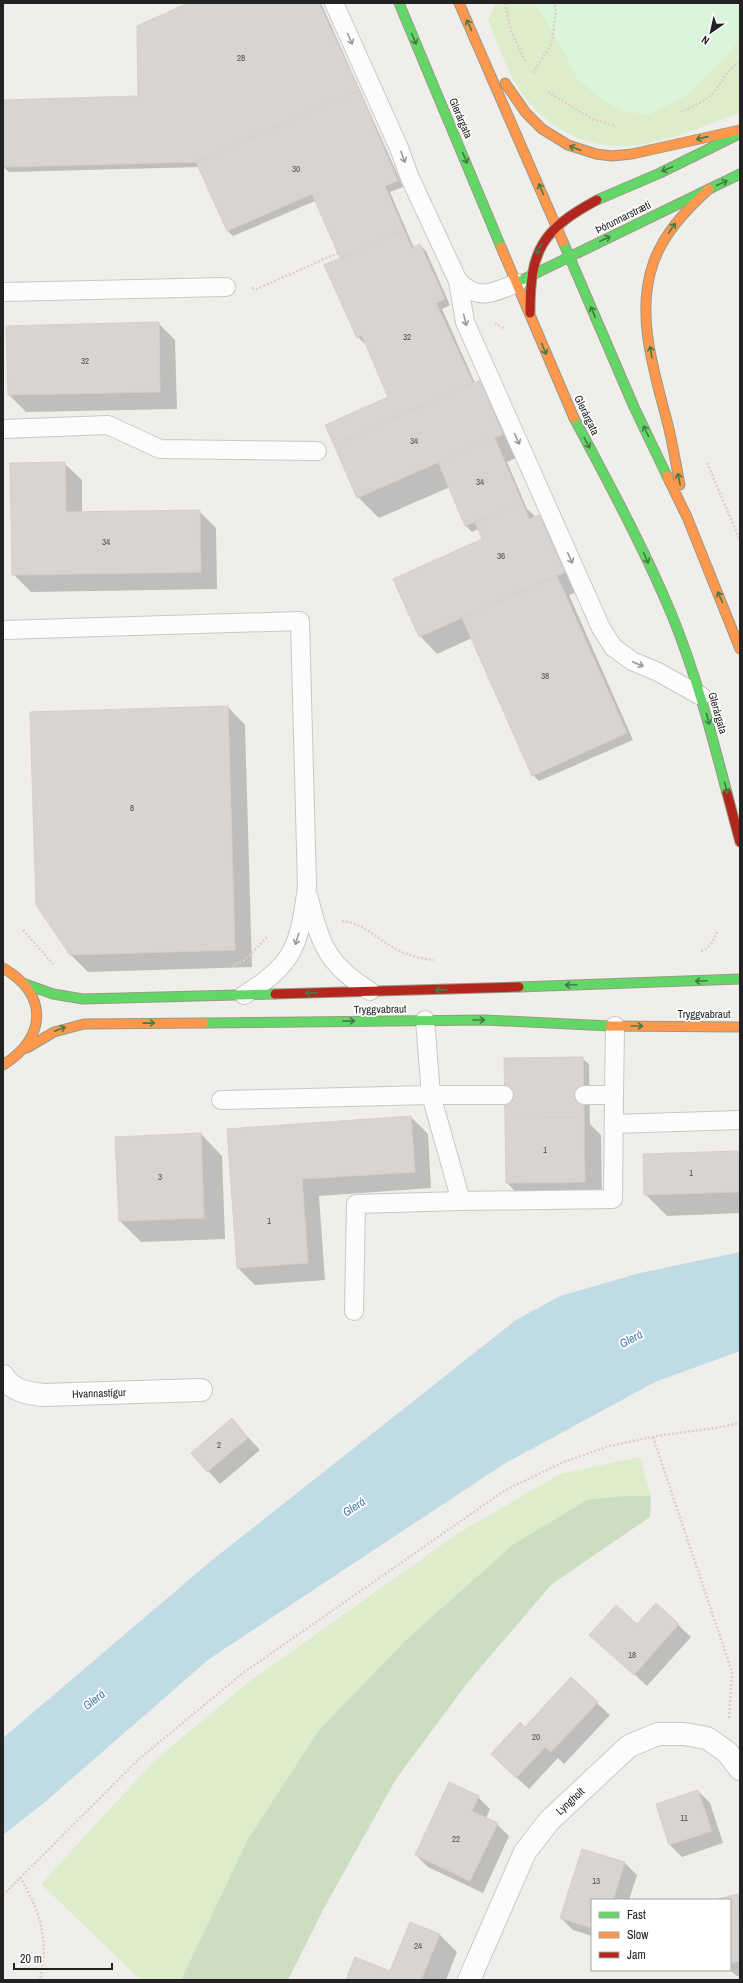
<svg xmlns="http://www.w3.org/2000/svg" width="743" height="1983" font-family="'Archivo Narrow',sans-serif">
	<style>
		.grass { fill: #ddeccb }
		.forest { fill: #cbdec1 }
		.park { fill: #daf5da }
		.water { fill: #bfdbe3 }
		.shadow { fill: #0003 }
		.building { fill: #d7d4d2; stroke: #d3d0cc }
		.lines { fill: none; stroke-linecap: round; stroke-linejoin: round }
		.lane-casing { stroke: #c9c8c7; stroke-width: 20 }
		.street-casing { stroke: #c9c8c7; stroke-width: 24 }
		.fast-casing { stroke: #999a82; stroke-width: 11 }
		.slow-casing { stroke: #999a82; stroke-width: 11 }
		.jam-casing { stroke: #999a82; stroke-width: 11 }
		.path { stroke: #dccecd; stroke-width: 2.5; stroke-dasharray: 2 2; stroke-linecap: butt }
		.lane { stroke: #fdfcfc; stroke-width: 18 }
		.street { stroke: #fdfcfc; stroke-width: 22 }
		.fast { stroke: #63d668; stroke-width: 9 }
		.slow { stroke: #ff974d; stroke-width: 9 }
		.jam { stroke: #b3261e; stroke-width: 9 }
		.oneway { stroke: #427c45 }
		.oneway2 { stroke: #9a9a9a }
		.labels { text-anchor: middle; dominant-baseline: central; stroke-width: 3.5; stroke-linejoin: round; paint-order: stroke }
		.number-label { font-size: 9px; fill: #4f4e4e }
		.street-label { font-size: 11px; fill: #222; stroke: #fff }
		.water-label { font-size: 12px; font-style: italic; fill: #4a7aab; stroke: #fff }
	</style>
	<rect width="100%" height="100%" fill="#f0eeeb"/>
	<g class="grass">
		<path d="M496 3H535L562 47 577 78 600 98 623 111 649 114 685 96 726 57 740 38V113C707 125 674 139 639 145 589 153 540 126 516 84 504 64 497 41 488 20Z"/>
		<polygon points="640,1457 651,1496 625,1496 319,1730 248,1839 181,1980 141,1980 41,1884 154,1761 250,1681 457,1534 560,1474"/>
	</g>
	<polygon class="forest" points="625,1496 651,1496 650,1517 552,1584 468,1682 396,1779 324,1908 288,1980 181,1980 248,1839 319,1730 406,1640 514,1544 587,1500"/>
	<polygon class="park" points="535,3 740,3 740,38 726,57 685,96 649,114 623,111 600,98 577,78 562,47"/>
	<polygon class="water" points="740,1252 740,1351 655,1382 504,1464 209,1659 45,1802 3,1835 3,1738 211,1561 516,1320 560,1296 640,1273"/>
	<g class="shadow">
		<polygon points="190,3 321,3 403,187 390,192 414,248 420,245 426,251 450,305 442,309 475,383 479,381 501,403 523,455 507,462 527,509 536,517 539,516 556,533 581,590 569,595 633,740 539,781 533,775 472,638 437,654 420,636 484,540 479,529 472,532 466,526 450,487 379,518 358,497 326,425 390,397 366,342 364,343 358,337 341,258 315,201 233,236 227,230 200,167 9,172 3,166 3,101 139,97"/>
		<polygon points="158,323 175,340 177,409 26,412 9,395"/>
		<polygon points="64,463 82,480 82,513 199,511 216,528 217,589 31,592 13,574"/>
		<polygon points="228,707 245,725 252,967 88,972 70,954"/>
		<polygon points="582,1058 589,1064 590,1124 601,1135 602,1199 524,1200 507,1183"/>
		<polygon points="411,1117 428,1134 431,1188 319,1196 325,1280 255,1285 238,1268 228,1130"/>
		<polygon points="201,1134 222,1156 225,1239 141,1242 120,1221 116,1138"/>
		<polygon points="738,1152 740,1155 740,1213 667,1216 645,1194"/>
		<polygon points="232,1420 260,1450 220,1484 192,1453"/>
		<polygon points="656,1604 691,1637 647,1686 591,1635 637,1625"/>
		<polygon points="571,1679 610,1715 564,1764 558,1758 529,1789 504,1766 525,1728"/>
		<polygon points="698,1791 710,1803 723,1843 682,1857 670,1845 657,1805"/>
		<polygon points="478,1797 490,1809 486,1818 497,1824 509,1836 483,1893 428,1867 416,1855"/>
		<polygon points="583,1850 625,1863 637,1875 629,1900 592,1900 592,1936 573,1930 561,1918"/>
		<polygon points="739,1895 740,1976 737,1976 730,1970 730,1900 717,1900"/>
		<polygon points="411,1923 440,1935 457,1952 446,1980 347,1980 390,1973"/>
	</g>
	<g class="building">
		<polygon points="188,3 319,3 359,90 196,162 3,167 3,100 138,96 137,26"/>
		<polygon points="359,90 398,181 385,186 404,230 340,258 312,194 227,231 196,162"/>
		<polygon points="404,230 412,248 420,244 445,299 436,303 473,383 334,445 325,425 388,397 362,336 357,338 324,265"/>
		<polygon points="159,322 160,392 8,395 6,326"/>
		<polygon points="480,380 503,434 357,498 334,445"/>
		<polygon points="494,437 522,502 465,526 438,462"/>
		<polygon points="65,462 66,512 200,510 201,572 12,575 10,463"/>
		<polygon points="522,502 529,519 539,515 565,572 419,637 393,579 482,539 475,522"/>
		<polygon points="557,576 627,733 532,776 462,618"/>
		<polygon points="228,706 235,950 70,955 36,905 30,712"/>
		<polygon points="583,1057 584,1117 505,1118 504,1058"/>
		<polygon points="411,1116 415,1172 302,1179 308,1263 237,1268 227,1129"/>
		<polygon points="584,1117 585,1182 506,1183 505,1118"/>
		<polygon points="201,1133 204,1218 119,1221 115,1137"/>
		<polygon points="738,1151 739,1192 644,1195 643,1154"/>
		<polygon points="232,1418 248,1438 207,1472 191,1453"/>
		<polygon points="656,1603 679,1624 634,1675 589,1635 616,1605 637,1624"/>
		<polygon points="571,1677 598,1702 551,1752 545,1747 516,1778 491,1754 520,1722 525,1727"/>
		<polygon points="449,1782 479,1796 472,1811 498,1823 470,1881 415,1855"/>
		<polygon points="698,1790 712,1831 669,1845 656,1804"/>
		<polygon points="582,1849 625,1862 613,1900 592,1900 592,1928 560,1918"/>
		<polygon points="739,1894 740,1961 730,1963 730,1900 713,1900"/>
		<polygon points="410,1922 440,1934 421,1980 346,1980 355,1957 390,1971"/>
	</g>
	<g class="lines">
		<defs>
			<g id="lane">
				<polyline points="334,3 399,148 410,178 458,281 465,322 601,628 613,647 632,661 658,672 701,696"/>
				<path d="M458 281C479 302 494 292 517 283"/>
				<polyline points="3,292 226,287"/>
				<polyline points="3,429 108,425 160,449 317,451"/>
				<path d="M3 630 300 621 307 887C299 944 296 963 244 995"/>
				<path d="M309 898C320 945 328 965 370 991"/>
				<polyline points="425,1020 431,1095 504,1095"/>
				<polyline points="584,1095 614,1095 615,1026"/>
				<polyline points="221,1100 431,1095 461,1201 613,1199 614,1095"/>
				<polyline points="614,1124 740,1120"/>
				<polyline points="354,1311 356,1204 461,1201"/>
			</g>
			<g id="street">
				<path d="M3 1376C12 1391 27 1393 43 1395L201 1390"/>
				<polyline points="469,1980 525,1852 549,1821 629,1746 658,1734 684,1734 707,1738 727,1752 740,1769"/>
			</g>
			<g id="fast">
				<polyline points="399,3 501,247"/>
				<polyline points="597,200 660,173 739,134"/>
				<polyline points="563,242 634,407 667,476"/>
				<polyline points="522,280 740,174"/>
				<path d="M574 418C608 482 643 546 671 613 695 671 711 732 727 793"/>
				<polyline points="25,984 53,994 83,999 275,994"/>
				<polyline points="519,987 740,979"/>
				<polyline points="204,1023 485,1020 610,1026"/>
			</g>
			<g id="slow">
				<polyline points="459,3 563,242"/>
				<polyline points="505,83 526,113 542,129 568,145 596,154 612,156 632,154 740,130"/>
				<polyline points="501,247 574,418"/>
				<polyline points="667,476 687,517 740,649"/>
				<path d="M680 485C676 465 673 445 668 425 655 374 635 316 653 264 663 234 686 210 709 189"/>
				<path d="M3 968C49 994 47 1038 3 1065"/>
				<polyline points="610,1026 740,1027"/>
				<polyline points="27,1048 54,1032 84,1024 204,1023"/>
			</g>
			<g id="jam">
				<path d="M530 313C530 251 541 230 597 200"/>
				<polyline points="727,793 740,842"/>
				<polyline points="275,994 519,987"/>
			</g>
		</defs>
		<use href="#lane" class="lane-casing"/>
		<use href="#street" class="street-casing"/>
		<use href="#fast" class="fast-casing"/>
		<use href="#slow" class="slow-casing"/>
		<use href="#jam" class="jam-casing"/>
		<g class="path">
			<polyline points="505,3 511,31 526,63"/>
			<polyline points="533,73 552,43 556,8 554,3"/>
			<polyline points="548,92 592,119 616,126"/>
			<path d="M681 112C691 107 705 102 713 93 723 82 726 69 740 63"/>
			<polyline points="252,288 257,289 338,253"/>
			<polyline points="495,323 505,329"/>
			<polyline points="707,463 740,540"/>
			<path d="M342 921C365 923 380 942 400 951 411 956 422 959 434 960"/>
			<polyline points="23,930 53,964"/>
			<path d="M701 951C711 947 713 941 717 932"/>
			<polyline points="232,966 245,960 268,936"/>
			<polyline points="653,1437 732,1672 729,1719"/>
			<path d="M20 1877C41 1913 49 1939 40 1980"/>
			<polyline points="3,1895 139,1759 243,1673 504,1491 561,1463 609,1446 662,1435 715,1428 740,1423"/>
		</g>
		<use href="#lane" class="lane"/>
		<use href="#street" class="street"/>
		<use href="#fast" class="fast"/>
		<use href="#slow" class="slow"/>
		<use href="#jam" class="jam"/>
	</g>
	<defs><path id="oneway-shaft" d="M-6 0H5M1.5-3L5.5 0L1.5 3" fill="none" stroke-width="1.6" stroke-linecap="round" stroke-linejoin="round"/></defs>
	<g class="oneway">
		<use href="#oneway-shaft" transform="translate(469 25) rotate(-115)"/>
		<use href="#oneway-shaft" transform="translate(414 39) rotate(67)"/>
		<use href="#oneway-shaft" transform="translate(702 138) rotate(167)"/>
		<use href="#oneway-shaft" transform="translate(575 148) rotate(-159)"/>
		<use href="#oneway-shaft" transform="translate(465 158) rotate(67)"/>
		<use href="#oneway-shaft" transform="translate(667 169) rotate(157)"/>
		<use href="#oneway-shaft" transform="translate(722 183) rotate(-25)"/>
		<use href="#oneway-shaft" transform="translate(541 189) rotate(-113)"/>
		<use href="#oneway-shaft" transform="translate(672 228) rotate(-56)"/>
		<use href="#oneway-shaft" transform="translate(605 239) rotate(-25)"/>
		<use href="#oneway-shaft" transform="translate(539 249) rotate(118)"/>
		<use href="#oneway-shaft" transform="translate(593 312) rotate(-113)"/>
		<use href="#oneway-shaft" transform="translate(544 349) rotate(68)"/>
		<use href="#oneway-shaft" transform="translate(651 352) rotate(-99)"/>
		<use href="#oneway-shaft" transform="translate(646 431) rotate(-115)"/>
		<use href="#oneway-shaft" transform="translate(587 443) rotate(62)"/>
		<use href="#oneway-shaft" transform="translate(679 479) rotate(-101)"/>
		<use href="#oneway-shaft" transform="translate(646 558) rotate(66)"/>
		<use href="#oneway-shaft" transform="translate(720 597) rotate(-113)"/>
		<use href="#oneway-shaft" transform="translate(708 719) rotate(74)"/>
		<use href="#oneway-shaft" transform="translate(726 788) rotate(75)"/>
		<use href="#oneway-shaft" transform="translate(701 981) rotate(178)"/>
		<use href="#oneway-shaft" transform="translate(571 985) rotate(178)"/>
		<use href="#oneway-shaft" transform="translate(441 990) rotate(179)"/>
		<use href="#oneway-shaft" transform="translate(311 993) rotate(179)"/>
		<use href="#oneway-shaft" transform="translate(479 1020)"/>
		<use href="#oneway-shaft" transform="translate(349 1021) rotate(-1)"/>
		<use href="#oneway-shaft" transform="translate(149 1023) rotate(-1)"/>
		<use href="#oneway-shaft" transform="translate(637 1026)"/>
		<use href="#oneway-shaft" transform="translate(60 1029) rotate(-21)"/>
	</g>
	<g class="oneway2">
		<use href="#oneway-shaft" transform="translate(350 39) rotate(66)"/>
		<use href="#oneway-shaft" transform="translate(403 157) rotate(70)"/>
		<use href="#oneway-shaft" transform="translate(465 320) rotate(76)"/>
		<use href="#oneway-shaft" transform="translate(517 439) rotate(66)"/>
		<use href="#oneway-shaft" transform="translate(570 558) rotate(66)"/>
		<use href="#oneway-shaft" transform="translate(638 664) rotate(23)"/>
		<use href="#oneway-shaft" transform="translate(297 939) rotate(107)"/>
	</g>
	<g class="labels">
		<g class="number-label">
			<text x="241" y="58">28</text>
			<text x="296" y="169">30</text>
			<text x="407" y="337">32</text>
			<text x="85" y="361">32</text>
			<text x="414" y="441">34</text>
			<text x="480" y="482">34</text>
			<text x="106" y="542">34</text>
			<text x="501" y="556">36</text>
			<text x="545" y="676">38</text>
			<text x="132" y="808">8</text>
			<text x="545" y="1150">1</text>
			<text x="691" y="1173">1</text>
			<text x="160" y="1177">3</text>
			<text x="269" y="1221">1</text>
			<text x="219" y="1445">2</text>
			<text x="632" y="1655">18</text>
			<text x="536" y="1737">20</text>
			<text x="684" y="1818">11</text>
			<text x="456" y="1839">22</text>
			<text x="596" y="1881">13</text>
			<text x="418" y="1946">24</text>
		</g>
		<g class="street-label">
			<text transform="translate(461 118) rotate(67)">Glerárgata</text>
			<text transform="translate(623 217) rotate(-26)">Þórunnarstræti</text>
			<text transform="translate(587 415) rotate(64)">Glerárgata</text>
			<text transform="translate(718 713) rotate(74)">Glerárgata</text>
			<text transform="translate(380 1009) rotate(-1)">Tryggvabraut</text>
			<text x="704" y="1014">Tryggvabraut</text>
			<text transform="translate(99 1393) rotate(-2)">Hvannastígur</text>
			<text transform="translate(570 1801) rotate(-43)">Lyngholt</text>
		</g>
		<g class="water-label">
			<text transform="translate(631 1339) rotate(-28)">Glerá</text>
			<text transform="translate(354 1507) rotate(-34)">Glerá</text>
			<text transform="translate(94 1700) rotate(-38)">Glerá</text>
		</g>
	</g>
	<rect width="743" height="1983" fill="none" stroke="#222222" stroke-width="8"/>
	<rect x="591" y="1899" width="140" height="72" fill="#ffffff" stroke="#a7a7a7"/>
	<rect x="599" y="1912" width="20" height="6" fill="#63d668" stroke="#a7a7a7"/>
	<text x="627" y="1919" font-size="12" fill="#222222">Fast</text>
	<rect x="599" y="1932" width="20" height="6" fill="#ff974d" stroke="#a7a7a7"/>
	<text x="627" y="1939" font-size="12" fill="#222222">Slow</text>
	<rect x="599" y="1952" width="20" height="6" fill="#b3261e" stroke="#a7a7a7"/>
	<text x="627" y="1959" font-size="12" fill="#222222">Jam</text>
	<g transform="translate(711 32) rotate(214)" stroke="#ffffff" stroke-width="3" paint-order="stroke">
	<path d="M0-3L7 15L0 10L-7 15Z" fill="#222222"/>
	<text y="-6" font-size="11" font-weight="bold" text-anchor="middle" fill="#222222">N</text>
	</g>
	<path d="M14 1963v6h98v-6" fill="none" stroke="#222222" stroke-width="2"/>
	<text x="20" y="1963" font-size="12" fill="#222222" stroke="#ffffff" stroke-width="3" paint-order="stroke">20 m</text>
</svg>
